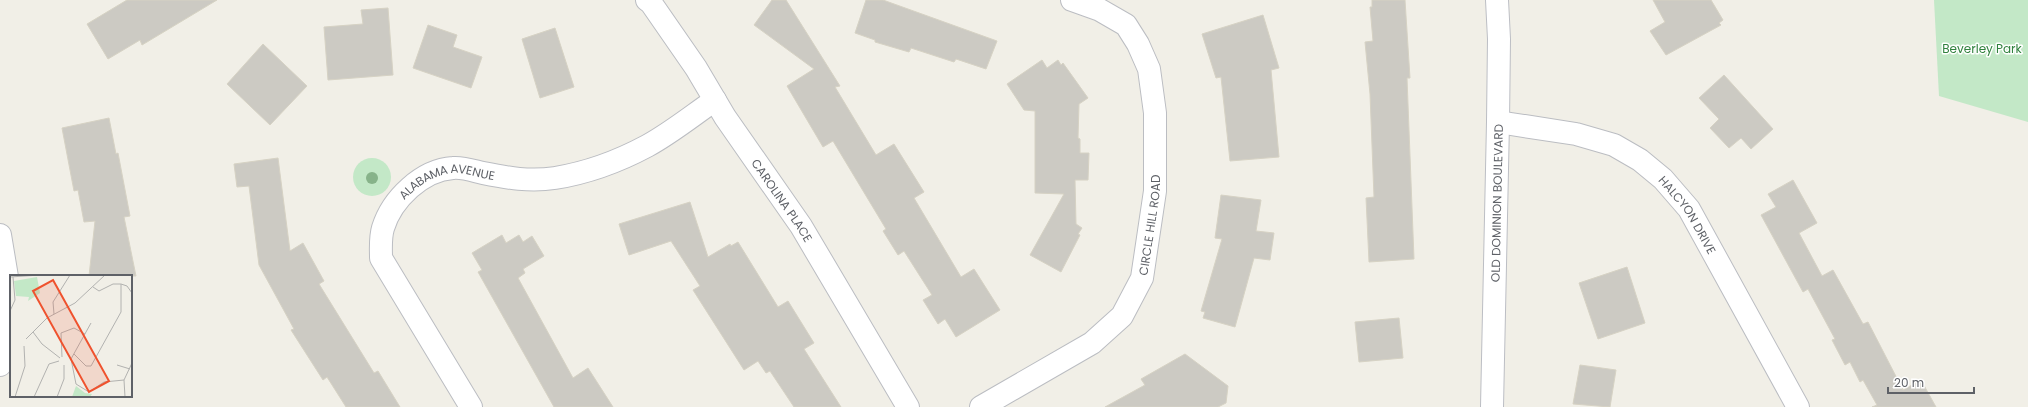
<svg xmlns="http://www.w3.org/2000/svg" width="2028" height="407" font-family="Poppins,sans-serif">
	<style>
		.green { fill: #c3e8c7 }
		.building { fill: #cccac3; stroke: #d6d2c4 }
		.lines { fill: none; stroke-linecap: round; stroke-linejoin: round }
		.street-casing { stroke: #bbbdc2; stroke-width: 24 }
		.secondary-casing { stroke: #bcbec4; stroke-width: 24 }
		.street { stroke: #fff; stroke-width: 22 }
		.secondary { stroke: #fff; stroke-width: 22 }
		.tree { fill: #87b38a }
		.labels { text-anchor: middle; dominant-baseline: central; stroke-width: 3; stroke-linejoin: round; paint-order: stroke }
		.park-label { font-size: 12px; fill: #31823e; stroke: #fff }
		.street-label { font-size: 12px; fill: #5e6167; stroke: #fff }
		.inset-road { fill: none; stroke: #b2b2b0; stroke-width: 1 }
		.view { fill: #ef522e; fill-opacity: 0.15; stroke: #ef522e; stroke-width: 2 }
		.inset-edge { fill: none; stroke: #5e6167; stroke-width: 2 }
	</style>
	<rect width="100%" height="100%" fill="#f1efe7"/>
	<g class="green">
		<polygon points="1934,0 2028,0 2028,122 1939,96"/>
		<circle cx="372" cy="177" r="19"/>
	</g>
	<g class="building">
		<polygon points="127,0 217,0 142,45 140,40 108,59 87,24"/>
		<polygon points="772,0 786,0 840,86 835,87 876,155 894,144 924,192 914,198 961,277 974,269 1000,310 956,337 945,319 938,324 923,300 932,295 904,251 898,255 883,231 886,229 833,141 823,147 787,86 814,69 754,25"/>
		<polygon points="866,0 883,0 997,41 986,69 956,59 954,62 911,48 909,52 875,42 875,40 855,33"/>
		<polygon points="1372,0 1405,0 1410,78 1407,78 1414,259 1369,262 1366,198 1374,197 1370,94 1365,42 1373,41 1370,7 1372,7"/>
		<polygon points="1653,0 1711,0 1723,20 1719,23 1721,25 1666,55 1650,31 1665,22"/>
		<polygon points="388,8 393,75 328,80 324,27 363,24 361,10"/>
		<polygon points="1263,15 1279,68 1271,70 1279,157 1230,161 1221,77 1216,78 1202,34"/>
		<polygon points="428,25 457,35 453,47 482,57 471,88 413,68"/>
		<polygon points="555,28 574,87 540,98 522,39"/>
		<polygon points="263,44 307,86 270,125 227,84"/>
		<polygon points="1042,60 1047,68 1058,60 1061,65 1063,63 1088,98 1079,104 1078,138 1080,139 1080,153 1089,153 1088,180 1075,180 1076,224 1082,228 1078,234 1080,235 1061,272 1030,255 1064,194 1035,193 1035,111 1024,110 1007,84"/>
		<polygon points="1724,75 1773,129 1751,149 1741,138 1729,148 1710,128 1719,119 1699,98"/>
		<polygon points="109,118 116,154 118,153 130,216 124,217 136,276 89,276 95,221 84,222 78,190 74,191 62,128"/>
		<polygon points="278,158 290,251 303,243 324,281 319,284 374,373 378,371 400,407 346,407 327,377 323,380 291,330 294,329 259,265 249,186 237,187 234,164"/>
		<polygon points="1793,180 1817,223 1799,233 1822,276 1833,270 1863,324 1868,322 1903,390 1921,380 1936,407 1872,407 1877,405 1863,380 1860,382 1850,362 1845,365 1832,340 1835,339 1808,289 1803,292 1761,215 1776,207 1768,194"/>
		<polygon points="1221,195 1261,200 1256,231 1274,233 1270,260 1254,258 1235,327 1203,318 1205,312 1201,311 1222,239 1215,238"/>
		<polygon points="690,202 708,257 730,244 731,246 738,242 778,307 788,301 814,343 804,349 841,407 794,407 770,371 766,373 758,361 744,370 693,290 700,286 671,241 629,255 619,224"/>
		<polygon points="502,235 506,243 519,235 523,242 532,236 544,256 523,269 525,273 518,278 573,378 588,368 613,407 554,407 478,272 482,270 472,253"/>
		<polygon points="1627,267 1645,323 1598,339 1579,283"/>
		<polygon points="1399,318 1403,358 1359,362 1355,322"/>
		<polygon points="1185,354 1228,386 1226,403 1218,407 1105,407 1145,385 1141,379"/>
		<polygon points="1580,365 1616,370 1610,407 1573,404"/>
	</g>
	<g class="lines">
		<defs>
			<g id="street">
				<path id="s1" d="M647 0 651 3 696 68 725 117 801 226 908 407"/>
				<path id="s2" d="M1498 122 1576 134 1614 145 1640 160 1663 179 1689 209 1798 407"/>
				<polyline points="0,235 8,283 11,317"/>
				<polyline points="0,365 6,348 11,320"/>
				<path id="s3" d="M471 407 381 258C381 248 380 238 383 228 392 199 422 170 453 168 463 167 474 171 483 173 508 178 530 182 555 178 586 173 619 161 647 146 671 133 693 115 715 100"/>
				<path id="s4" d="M981 407 1092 343 1122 316 1142 278 1155 191V113L1149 69 1138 44 1126 25 1100 10 1072 0"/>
			</g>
			<g id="secondary">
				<path id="s5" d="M1492 407 1498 122 1499 39 1497 0"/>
			</g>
		</defs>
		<use href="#street" class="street-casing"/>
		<use href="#secondary" class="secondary-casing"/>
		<use href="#street" class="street"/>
		<use href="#secondary" class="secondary"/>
	</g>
	<circle class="tree" cx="372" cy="178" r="6"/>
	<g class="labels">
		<g class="park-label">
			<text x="1982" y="48">Beverley Park</text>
		</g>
		<g class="street-label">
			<text stroke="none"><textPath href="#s3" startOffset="292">ALABAMA AVENUE</textPath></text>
			<text stroke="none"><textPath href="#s1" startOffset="242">CAROLINA PLACE</textPath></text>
			<text stroke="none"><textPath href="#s5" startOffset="204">OLD DOMINION BOULEVARD</textPath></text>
			<text stroke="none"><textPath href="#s2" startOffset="222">HALCYON DRIVE</textPath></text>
			<text stroke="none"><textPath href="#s4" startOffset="265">CIRCLE HILL ROAD</textPath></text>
		</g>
	</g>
	<g transform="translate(10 275)">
		<rect width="122" height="122" fill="#f1efe7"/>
		<path d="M27 2 30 18 18 26 19 22 6 21 4 6ZM66 111 75 118 82 119 80 122H62Z" fill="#c3e8c7"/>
		<path class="inset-road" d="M0 2 30 0M83 12 89 16 103 9H111L117 11 122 18M0 36 5 25 3 2M44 39 43 27 60 0M81 48 61 84 66 109 79 117 94 107 114 105M23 57 32 69 50 83M16 64 37 43 65 28 95 0M64 79 76 91H81L111 37V9M52 82 51 58 64 53 75 59M107 90 120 94M5 122 15 91 14 71M24 122 39 89 49 86M47 122 54 104V90M115 122 114 105 122 88"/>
		<path class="view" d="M43 5 99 106 79 117 23 16Z"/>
		<rect width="122" height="122" class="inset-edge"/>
	</g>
	<path d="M1888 387v6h86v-6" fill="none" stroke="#5e6167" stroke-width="2"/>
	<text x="1894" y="387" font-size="12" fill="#5e6167" stroke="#ffffff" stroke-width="3" paint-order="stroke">20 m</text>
</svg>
